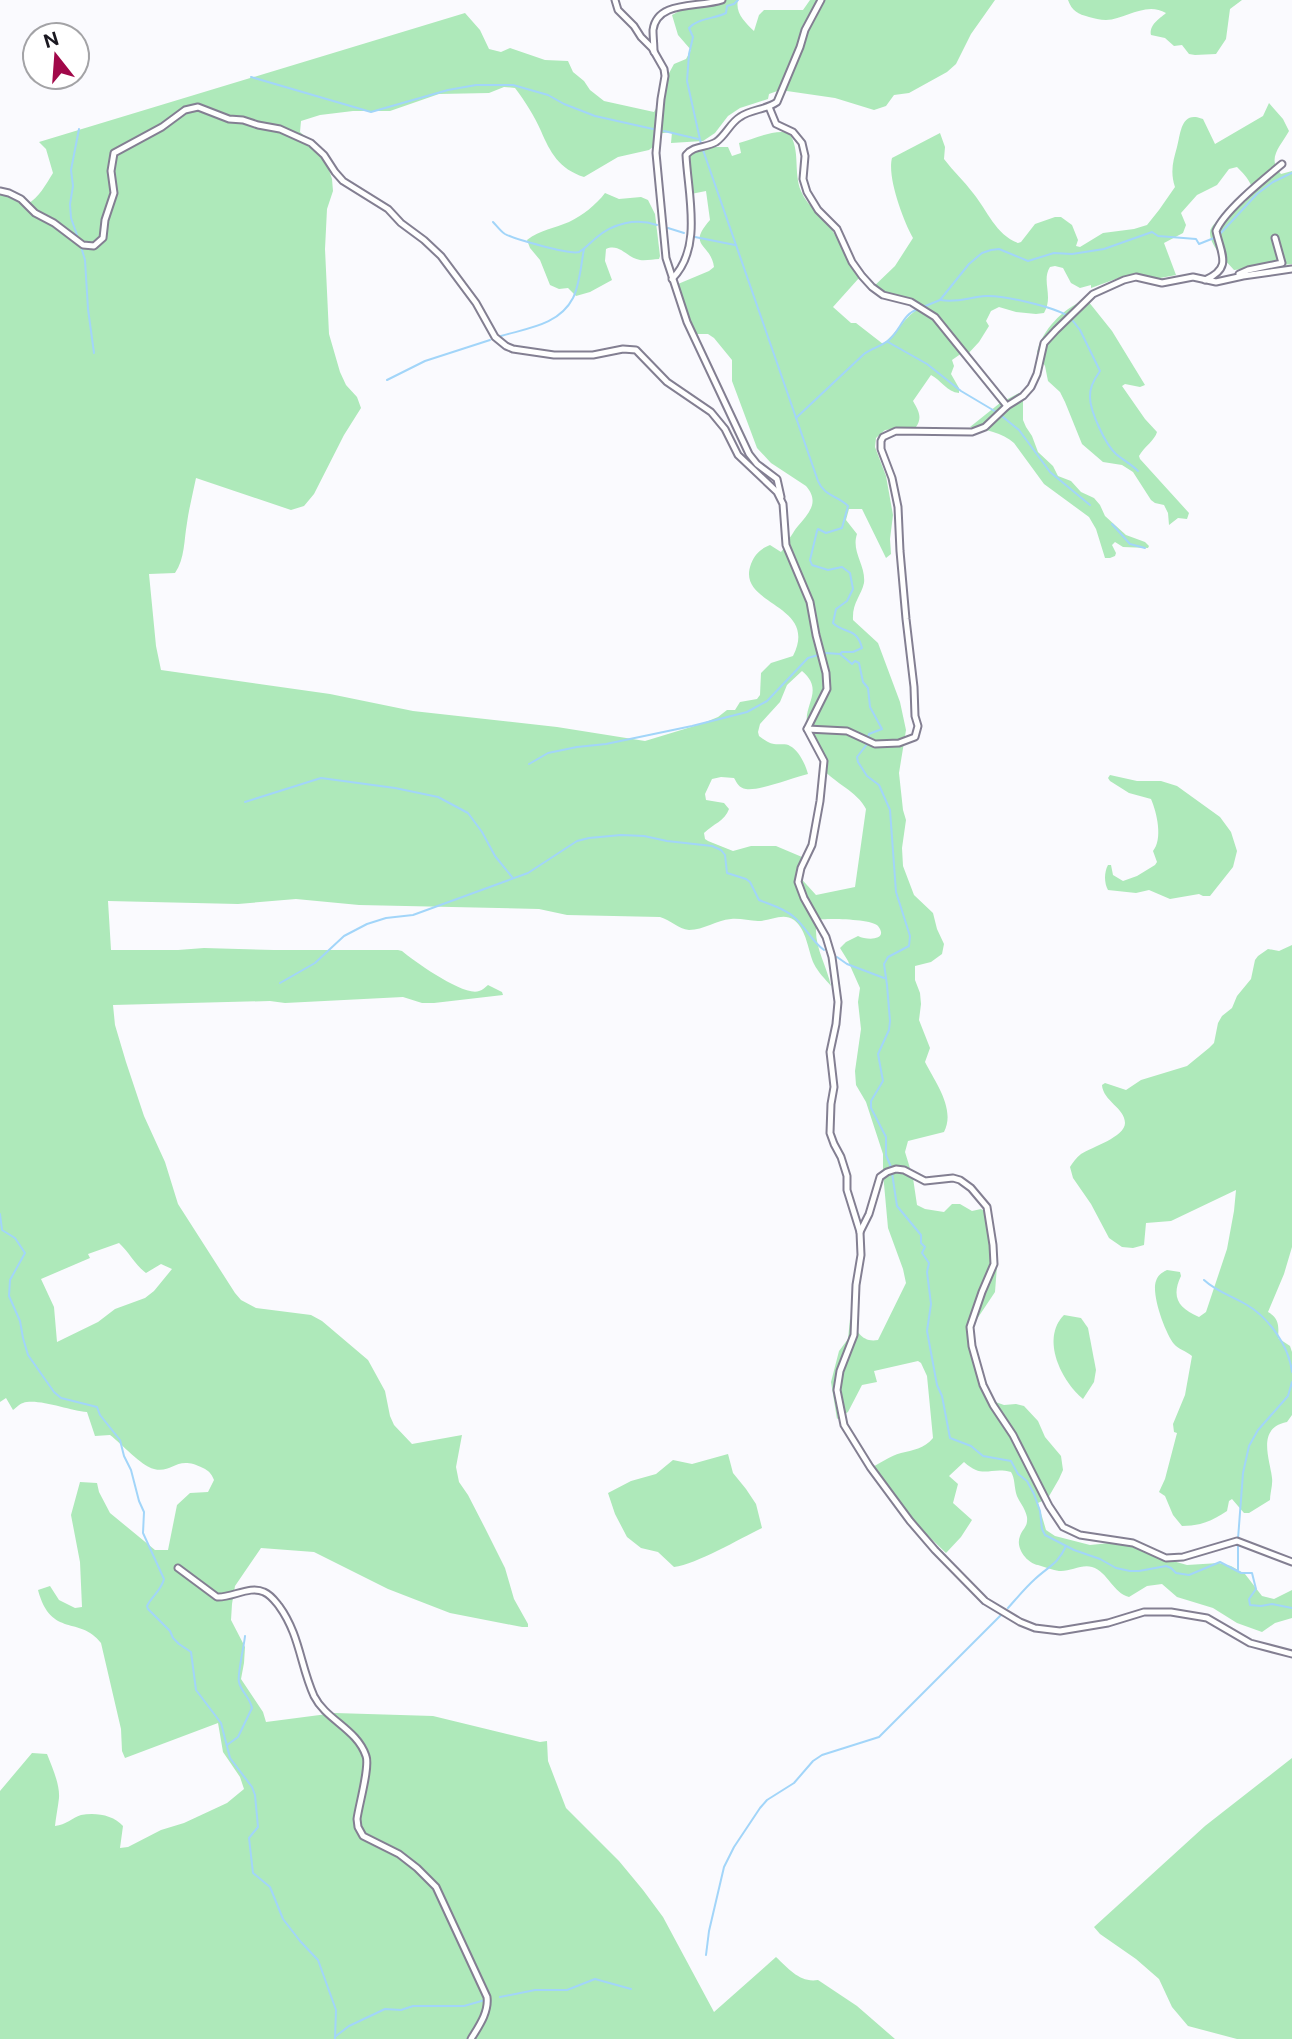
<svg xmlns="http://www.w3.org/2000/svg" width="1292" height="2039" font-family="'Public Sans',sans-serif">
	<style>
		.green { fill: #aee9ba; fill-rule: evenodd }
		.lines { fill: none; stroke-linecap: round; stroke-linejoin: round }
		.stream { stroke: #a2d5f9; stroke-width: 2 }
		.street-casing { stroke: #837f92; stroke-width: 9 }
		.street { stroke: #fff; stroke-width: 5 }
	</style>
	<rect width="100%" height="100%" fill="#fafafe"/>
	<g class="green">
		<path d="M716 0H738C735 13 745 22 754 31L759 15 764 10H803L810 0H995L971 34 956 64 947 72 909 93 894 95 886 106 874 110 835 98 780 90 769 94 768 99 740 108 728 116 715 133 703 141 671 143 672 132 655 134 654 146 649 150 618 157 584 177C559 169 550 152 541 131 535 117 525 101 515 88L504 87 489 93 439 94 390 111H353L320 115 301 121 300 132 323 152 332 179 333 191 327 209 325 249 329 334 340 372 346 385 357 397 361 408 344 435 314 494 304 506 291 510 196 478C193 493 189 508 187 523 184 539 185 559 175 573L149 574 156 646 161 670 330 694 413 711 557 727 645 741 701 724 718 717 727 710H735L740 702 757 699 760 695 761 673 771 663 793 656C820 603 735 606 751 564 755 554 760 549 770 545L781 552 784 548 783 544C791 539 792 533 798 526 809 513 820 502 806 486L771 463 757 448 732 381V360L714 338 708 334H689L683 318 678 284 709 271 714 267C711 243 686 247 710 220L706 191 691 194 690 154 709 147H728L732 156 741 153 739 143C754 139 774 129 789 133 801 150 793 172 801 191 808 208 823 215 832 230 842 245 847 263 859 278L833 307 851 323H856L883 344C897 333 905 316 921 307L870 290 895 266 913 238C903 220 887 177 892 158L940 133 945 147 944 159C953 171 964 181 973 193 987 210 996 235 1018 243L1021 242 1035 224 1055 217H1061L1072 225 1078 240 1076 246 1080 247 1103 233 1134 229 1147 225 1159 210 1175 187C1170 172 1173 161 1177 147 1181 132 1181 110 1203 119L1215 144 1263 116 1269 103 1283 119 1289 131C1281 146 1266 158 1281 174L1292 171V264L1234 270C1226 261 1210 246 1210 233 1210 216 1259 206 1251 185 1248 178 1242 172 1237 167L1229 169 1217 185 1197 195 1181 213 1186 225 1183 233 1164 243 1176 275 1155 279 1124 276 1091 288V285L1080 288 1071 283 1063 268 1055 266 1050 267C1041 281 1054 296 1044 313L1036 314 1016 312 999 307 991 311 986 321 989 326 979 342 966 356 962 353 952 360 954 366 951 374 959 388V393C947 392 941 380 931 375L913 401C918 410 923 417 916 427L885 430 876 438 875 447 886 476 893 515 890 539 891 554 886 558 862 509H849L846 520 857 534C851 552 866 565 864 583 861 596 852 603 853 620L878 643 900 702 906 730 899 773 903 810 906 820 902 848 903 866 914 895 933 913 937 929 944 944 942 954 931 962 915 966V980L920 993 921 1004 919 1020 930 1048 925 1062C935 1082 956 1109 944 1132L908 1141 905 1152 913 1178 917 1205 925 1209 944 1212 952 1204H960L972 1211 981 1209 986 1212 988 1233 997 1266 995 1292 973 1325 969 1335 981 1389 987 1399 1004 1405 1016 1404 1024 1406 1038 1421 1045 1437 1061 1456 1063 1470 1059 1479 1048 1498 1038 1503 1046 1530 1055 1536 1090 1545 1130 1541 1146 1545 1173 1561 1187 1565 1219 1563 1231 1566 1245 1574 1262 1596 1274 1599 1292 1590V1618L1275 1623 1262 1632 1237 1623 1213 1608 1177 1597 1162 1584 1147 1586 1129 1597C1113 1593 1108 1572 1092 1567 1081 1564 1070 1572 1059 1571 1053 1570 1045 1567 1038 1565 1027 1563 1015 1548 1020 1536 1023 1528 1028 1527 1027 1517 1025 1507 1018 1501 1016 1493 1014 1485 1015 1479 1011 1472 990 1466 984 1480 964 1462L949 1476 958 1484 953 1503 972 1520 961 1537 946 1553C919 1527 890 1501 869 1469 879 1464 890 1456 901 1453 913 1450 924 1449 933 1438L927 1376 921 1363 918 1361 874 1371 877 1382 862 1385 848 1412 837 1419 831 1382 839 1351 848 1339 850 1319C857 1331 862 1343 878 1340L906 1283 903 1269 888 1228 883 1173V1154L866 1102 856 1085 855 1071 861 1029 858 1002 860 988 848 961 840 948 846 942 858 936C868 941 889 940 878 926 872 919 826 918 817 920 812 944 826 963 831 986 825 979 818 972 814 964 808 951 807 930 794 920 783 912 770 921 758 921 749 921 740 918 731 919 716 920 704 930 689 930 678 929 671 920 660 917L567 915 539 909 359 905 296 899 238 904 108 901 111 950H178L204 948 274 950H398L402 951C414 961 464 997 479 991 483 990 485 987 488 985L502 992 503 995 434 1003H422L403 997 285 1003 270 1001 113 1005 115 1025 126 1062 144 1116 165 1162 178 1204 235 1293 241 1300 256 1308 311 1315 322 1321 368 1360 385 1391 390 1416 394 1425 412 1444 462 1435 456 1467 459 1482 468 1495 485 1528 505 1568 514 1599 528 1624V1627H522L450 1613 388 1589 314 1552 261 1548 235 1586 232 1604 231 1620 245 1647 244 1663 241 1679 263 1712 266 1722 335 1713 433 1716 540 1742 547 1741 548 1761 566 1808 619 1861 643 1890 663 1917 714 2012 776 1957C789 1969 800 1983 818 1980L857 2006 895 2039H0V1791L32 1753 47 1754C52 1767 60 1784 59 1798 58 1807 56 1816 55 1826 66 1825 72 1818 81 1815 95 1812 114 1815 123 1826L120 1848 128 1847 161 1830 184 1823 227 1803 244 1789 240 1777 223 1752 218 1723 125 1758 122 1751 121 1729 101 1643C80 1615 51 1639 38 1590L50 1586 59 1600 75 1608 82 1607 80 1562 71 1515 80 1482 97 1483 99 1492 110 1513 155 1550H168L177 1505 190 1493 208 1492 214 1480C211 1473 209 1471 203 1468 176 1454 173 1474 154 1469 141 1466 122 1444 110 1435L95 1436 87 1412C70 1411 38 1398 23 1403 19 1404 16 1408 13 1410L6 1398 0 1402V191L27 204C39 198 46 184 53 173L46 149 39 142 465 13 480 30 489 49 501 52 510 48 545 60 568 61 573 72 584 81 590 90 604 101 654 112 664 93 668 75 674 64 686 59 691 50 678 35 672 15 691 5ZM802 671C826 691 801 706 808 727 812 739 820 751 826 762L823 769C833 782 858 792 866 809L855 887 816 895 797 874 802 857 776 846H751L733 851 708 841 705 839 704 833C713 824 725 821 729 809L724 803 706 800 705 794 712 779 721 777 734 778C737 783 739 788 746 789 759 791 792 778 808 774 806 766 799 750 790 746 786 743 779 745 774 744 768 743 763 739 759 736L758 732 760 724 780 702 787 685ZM119 1243C129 1252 135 1265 146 1273L161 1264 172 1269 154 1291 145 1298 115 1309 98 1322 57 1342 54 1307 41 1279 90 1258 88 1254Z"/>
		<path d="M1068 0H1242L1230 9 1226 39 1216 54 1195 55 1189 54 1182 45 1174 46 1165 38 1151 35C1149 25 1159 19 1166 13 1146 1 1126 19 1106 20 1100 20 1094 18 1089 17 1078 14 1072 11 1068 0Z"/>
		<path d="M605 193 619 199 641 197 648 200 655 214 660 256 659 259C653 259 646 261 640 260 627 258 620 243 606 249L605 261 612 280 590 292 576 296 568 288 559 289 550 285 540 260 530 248 527 240C540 230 555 228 569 222 583 215 596 205 605 193Z"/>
		<path d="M1084 300 1088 301 1112 331 1145 385 1140 387 1125 384 1122 386 1145 419 1157 432C1155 440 1144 447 1139 456L1140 459 1189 513 1187 519 1178 518 1169 525 1168 513 1164 505 1155 503 1151 500 1133 472 1122 465 1103 462 1082 444 1065 402 1060 392 1048 381 1045 366 1037 352C1043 329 1062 310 1084 300Z"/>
		<path d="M1019 393 1023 400V420L1026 427 1032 436 1038 452 1053 466 1058 476 1071 481 1081 492 1094 498 1100 505 1105 516 1126 535 1145 542 1149 546 1148 548 1123 547 1115 542 1112 545 1116 553 1115 556 1110 558H1105L1096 529 1089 517 1044 484 1014 443C1003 433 984 429 970 427L1000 403Z"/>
		<path d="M1110 775 1137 781H1161L1177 786 1220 817 1231 832 1237 851 1233 867 1210 896H1203L1199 894 1170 899 1149 890 1136 893 1108 890C1104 883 1104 872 1108 865H1111L1113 875 1123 881 1137 876 1155 865 1157 862 1153 851C1163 839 1157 813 1151 799L1129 793 1110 781 1108 778Z"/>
		<path d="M1292 945V1247L1284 1274 1268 1312C1279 1318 1279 1326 1278 1338L1290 1346 1292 1352V1415L1287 1422C1256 1428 1270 1459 1272 1478 1273 1485 1270 1493 1270 1500L1249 1513H1244L1232 1499 1229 1501 1227 1511C1212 1521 1200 1526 1182 1526L1173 1515 1165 1496 1159 1492 1165 1479 1177 1433 1174 1432 1173 1424 1185 1395 1192 1356C1186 1351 1178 1349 1174 1344 1165 1333 1151 1294 1156 1281 1158 1275 1161 1273 1167 1270L1180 1272 1181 1276C1171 1297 1178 1308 1199 1317L1206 1312 1227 1249 1234 1211 1236 1190 1171 1221 1146 1223 1144 1245 1133 1248 1122 1247 1109 1238 1091 1204 1073 1178 1070 1167C1073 1162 1076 1158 1081 1154 1092 1147 1125 1137 1125 1123 1125 1108 1103 1101 1102 1085L1105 1083 1126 1090 1141 1080 1187 1066 1209 1048 1214 1043 1218 1023 1222 1016 1232 1008 1237 996 1251 979 1255 960 1258 956 1268 949 1279 951Z"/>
		<path d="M1064 1315 1081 1318 1088 1328 1096 1370 1094 1382 1083 1399C1062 1382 1040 1339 1064 1315Z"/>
		<path d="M728 1454 733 1473 746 1489 756 1504 762 1528C739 1539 697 1564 674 1567L658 1552 641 1548 627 1537 615 1514 608 1493 631 1481 656 1474 673 1460 692 1464Z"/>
		<polygon points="1292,1758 1292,2039 1237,2039 1188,2026 1172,2007 1159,1979 1136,1959 1100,1934 1094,1927 1205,1826"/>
	</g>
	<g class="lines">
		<g class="stream">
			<polyline points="251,77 371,112 448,90 476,85 513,85 548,95 564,104 595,116 653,129"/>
			<polyline points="664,131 698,139"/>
			<path d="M701 144 687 81 689 54 693 37 689 28C698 18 714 19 726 13L727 6 734 4 738 0"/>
			<path d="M703 150 818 481C824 496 838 496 848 506L842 528 826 533 818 529 817 531 810 560 812 565 828 570 842 567 850 573 853 589 847 601 836 609 833 623C844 634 857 627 862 648L853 652H842L840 654 826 653"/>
			<path d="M493 222C497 226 500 231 505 234 514 239 570 255 579 252 585 249 591 242 596 238 613 223 636 218 657 225"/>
			<polyline points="668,228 684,233"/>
			<polyline points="77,235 71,218 70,204 73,186 71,170 79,129"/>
			<polyline points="1219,235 1257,194 1273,182 1292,173"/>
			<polyline points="695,237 735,245"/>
			<polyline points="82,250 85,260 88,309 94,353"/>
			<path d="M941 300C957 303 970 297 986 296 1003 295 1054 307 1068 316"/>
			<polyline points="923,307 940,300 969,264 982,253 991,250 999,249 1028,261 1054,253 1072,254 1104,249 1152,232 1158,236 1196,239 1199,244 1214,238"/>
			<path d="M1073 321 1080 330 1100 371C1095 378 1089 388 1090 397 1090 411 1105 444 1116 454 1123 460 1131 464 1138 471"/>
			<path d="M501 336C528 328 559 325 573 298 580 284 581 264 584 249"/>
			<polyline points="888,342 927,364 961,391 998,413"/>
			<polyline points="387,380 425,361 490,340"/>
			<polyline points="1003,417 1019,430 1050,472 1090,505"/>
			<path d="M796 418 864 354C872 348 883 346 890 339 901 329 903 314 918 309"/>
			<polyline points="1112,524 1130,544 1145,548"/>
			<polyline points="840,654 852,664 855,661 859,663 863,682 868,688 870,707 882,729 869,734 868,738"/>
			<polyline points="868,743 857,757 858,762 867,776 879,785 890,810 896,892 910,936 909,946 888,957 884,964 887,985 890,1021 889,1030 878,1054 883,1081 871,1101 871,1108 886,1137 886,1155 891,1167"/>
			<polyline points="529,764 548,753 577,747 606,744 692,726 747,712 767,701 808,658 818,655"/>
			<polyline points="245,802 321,778 395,788 438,797 468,813 482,832 495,856 512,877"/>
			<polyline points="837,957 847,964 884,978"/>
			<path d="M280 983 315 963 344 936 367 924 386 918 413 915 528 873 577 841 589 838 621 835 644 836 667 841 712 846 721 850 725 855 727 873 746 879 750 882 759 900C771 905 784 908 794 917 806 927 811 941 824 950"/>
			<polyline points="892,1173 897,1206 921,1235 921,1243 925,1247 922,1253 929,1263 927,1272 931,1304 927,1331 937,1385 942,1396 950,1438 971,1446 983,1456 1011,1461 1018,1474 1027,1481 1034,1494 1040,1511 1042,1529 1045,1535 1074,1550 1100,1559 1116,1568 1130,1571 1139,1571 1166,1566 1171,1568 1176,1573 1189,1575 1220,1562 1241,1573 1252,1573 1256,1589 1249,1599 1250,1605 1261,1606 1272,1604 1292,1608"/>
			<path d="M0 1214 2 1230 15 1238 25 1253 10 1280 9 1296 20 1321 23 1338 28 1355 54 1392 61 1398 97 1407 100 1415 120 1440 124 1456 131 1470 139 1501 144 1512 143 1533 164 1579C161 1591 152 1596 147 1606L148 1609 170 1631 173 1638 179 1644 191 1652 196 1690 221 1723 230 1758 252 1787 255 1795 258 1827 249 1838 253 1873 270 1887 283 1919 300 1941 318 1960 336 2010 335 2039"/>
			<path d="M1204 1280C1217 1292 1232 1296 1247 1305 1269 1318 1289 1346 1292 1372"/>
			<polyline points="1238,1539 1243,1473 1249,1446 1258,1430 1288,1396 1292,1382"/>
			<polyline points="1238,1544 1238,1570"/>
			<path d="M1008 1608C1017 1598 1025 1588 1035 1579 1049 1566 1058 1564 1066 1546"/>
			<path d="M227 1745 238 1737 252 1708C250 1697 241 1692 239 1682 237 1675 244 1647 245 1636"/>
			<polyline points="706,1955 709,1931 724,1867 734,1847 760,1808 767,1800 794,1783 813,1761 822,1755 879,1737 1001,1615"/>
			<polyline points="500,1997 535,1990 567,1990 595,1979 631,1989"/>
			<polyline points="336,2036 349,2026 385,2009 401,2010 413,2006 464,2006 485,2000"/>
		</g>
		<defs>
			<g id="street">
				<polyline points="615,0 618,10 634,26 641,37 652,48 664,69 665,76 661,99 656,153 666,258 687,322 749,454 757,464 777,479 781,497"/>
				<path d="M654 52C654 45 653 37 653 30 657 0 698 8 722 0"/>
				<polyline points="769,107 776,124 793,132 802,143 805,156 803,179 807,192 818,210 837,229 852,262 862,276 872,287 883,295 911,302 935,317 1007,406"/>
				<polyline points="0,191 9,193 21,199 35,213 54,223 83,245 94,246 103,238 105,220 114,193 111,171 114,153 162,127 185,110 198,107 229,119 243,120 258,125 280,129 311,143 324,155 335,172 343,181 388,209 401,223 424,240 441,256 476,303 495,337 506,346 513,349 554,355 593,355 623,349 636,350 667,382 711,412 725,429 738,455 777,492 783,504 786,545 810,602 816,635 826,673 827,689 807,729 824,761 820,801 812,845 801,868 798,882 804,898 826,937 832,957 838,1002 836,1024 830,1052 834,1087 831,1104 830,1133 834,1144 841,1157 847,1176 847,1190 860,1232 861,1255 856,1285 854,1335 840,1371 837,1390 844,1425 870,1467 910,1521 935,1550 985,1601 1020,1622 1035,1628 1060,1631 1108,1623 1144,1612 1171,1612 1207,1618 1250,1643 1292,1654"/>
				<polyline points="1239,274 1248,270 1282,263 1275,238"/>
				<path d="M672 279C703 248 688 195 686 155 694 145 706 148 716 142 726 135 730 123 740 117 751 109 766 110 777 102L800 47 805 30 821 0"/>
				<path d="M1205 280C1233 268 1221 254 1216 231 1224 211 1264 179 1282 164"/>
				<polyline points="807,729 847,731 875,744 899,743 915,737 918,726 915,716 914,687 906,619 900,551 898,507 892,478 881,449 881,441 883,437 896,431 972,432 985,427 1007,406 1023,396 1031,387 1037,374 1044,343 1056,330 1093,294 1124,280 1136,277 1162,283 1193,277 1216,282 1243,276 1292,269"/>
				<polyline points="860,1232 869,1214 880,1177 887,1172 896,1169 904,1170 925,1181 953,1178 960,1180 971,1188 987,1207 993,1245 994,1264 982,1292 970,1327 972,1346 983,1385 993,1405 1013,1435 1049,1506 1063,1527 1080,1535 1133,1543 1166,1558 1183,1557 1237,1541 1292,1562"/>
				<path d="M178 1568 217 1597C232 1598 250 1585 264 1592 271 1595 275 1601 279 1606 300 1635 300 1665 314 1696 326 1720 357 1729 366 1756 370 1767 359 1804 357 1819L358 1827 363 1836 399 1854 417 1868 436 1887 487 1997C489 2012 479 2026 471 2039"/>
			</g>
		</defs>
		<use href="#street" class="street-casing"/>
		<use href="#street" class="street"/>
	</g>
	<g transform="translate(56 56) rotate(343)"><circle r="33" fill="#ffffff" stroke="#a3a3a6" stroke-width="2"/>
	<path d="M0-5L12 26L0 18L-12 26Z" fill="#a10849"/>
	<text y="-10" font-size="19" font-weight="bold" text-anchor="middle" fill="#1a1820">N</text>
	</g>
</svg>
